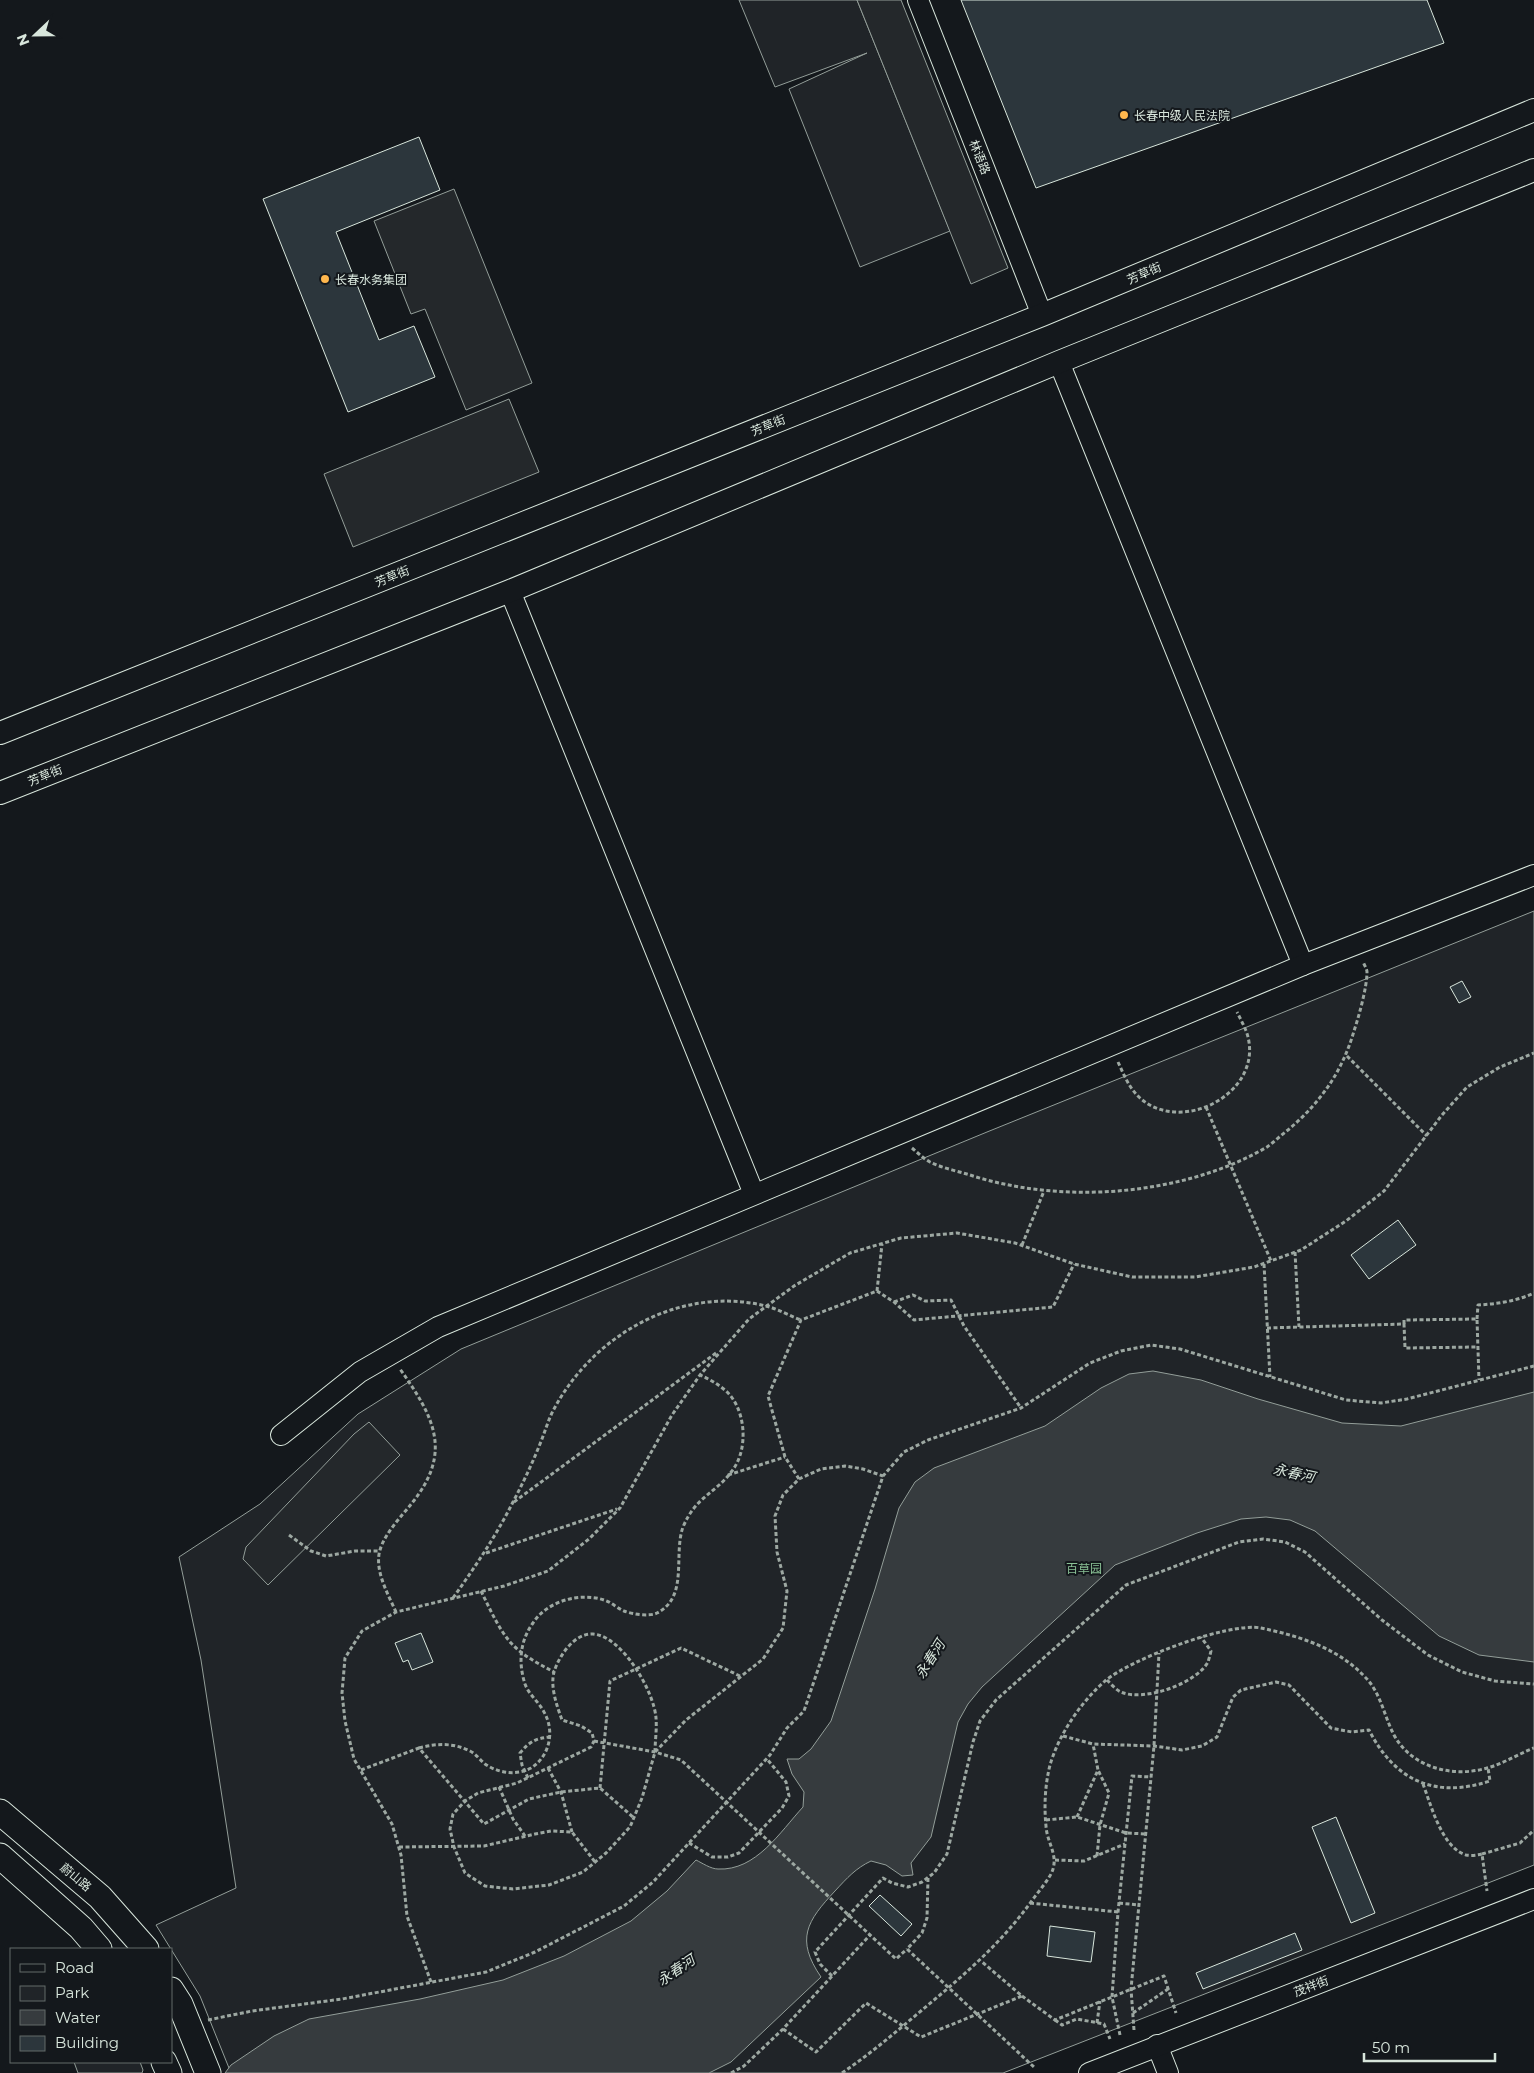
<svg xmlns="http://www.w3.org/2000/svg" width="1534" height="2073" font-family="Montserrat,'Noto Sans SC',sans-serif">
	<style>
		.green { fill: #202428; stroke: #939e99 }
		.parking { fill: #24282b; stroke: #939e99 }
		.water { fill: #363b3e; stroke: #939e99 }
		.building { fill: #2c363c; stroke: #d8e6dc }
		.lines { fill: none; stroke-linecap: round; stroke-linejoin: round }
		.tertiary-casing { stroke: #d8e6dc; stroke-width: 22 }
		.secondary-casing { stroke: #d8e6dc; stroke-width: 24 }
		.primary-casing { stroke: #d8e6dc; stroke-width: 27 }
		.path { stroke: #9da8a2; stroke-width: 3; stroke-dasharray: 4 2.5; stroke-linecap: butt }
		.tertiary { stroke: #14181c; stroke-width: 20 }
		.secondary { stroke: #14181c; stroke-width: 22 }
		.primary { stroke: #14181c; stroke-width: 25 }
		.path-bridge { stroke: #9da8a2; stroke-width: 3; stroke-dasharray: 4 2.5; stroke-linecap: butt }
		.poi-dot { fill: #ffb74d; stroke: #14181c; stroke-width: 2 }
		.labels { text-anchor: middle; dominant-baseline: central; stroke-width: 4; stroke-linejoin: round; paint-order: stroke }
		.poi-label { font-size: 12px; fill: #d8e6dc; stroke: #14181c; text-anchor: start }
		.street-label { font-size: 12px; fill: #d8e6dc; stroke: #14181c }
		.park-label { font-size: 12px; fill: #8ac095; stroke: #14181c }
		.water-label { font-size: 14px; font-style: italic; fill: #d8e6dc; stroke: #14181c }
	</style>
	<rect width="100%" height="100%" fill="#14181c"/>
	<g class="green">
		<polygon points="739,0 857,0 950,231 860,267 789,89 867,53 775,87"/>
		<polygon points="1534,911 1534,1865 1003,2073 231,2073 200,1996 156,1925 236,1888 201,1660 179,1557 260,1504 358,1414 461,1349 987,1132"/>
		<polygon points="74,2062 140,2062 143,2070 142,2073 78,2073"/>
	</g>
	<g class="parking">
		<polygon points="857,0 901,0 1008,268 971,284"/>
		<polygon points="454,189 532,383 466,410 425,309 411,314 374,221"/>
		<polygon points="509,399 539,472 353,547 324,474"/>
		<polygon points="369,1422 400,1455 268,1585 243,1559 246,1547 354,1434"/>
	</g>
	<path class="water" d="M1153 1371 1201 1380 1258 1399 1342 1423 1401 1426 1534 1392V1662L1479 1655 1439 1636 1315 1531 1290 1520 1266 1517 1241 1519 1197 1533 1115 1565 982 1687 968 1704 958 1722 931 1837 911 1863 913 1875 902 1876 886 1865 871 1861C856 1868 847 1878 835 1891 807 1921 795 1939 821 1977L731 2062 709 2073H225L231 2065 274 2036 309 2019 420 1999 503 1980 564 1956 631 1921 667 1891 696 1860C702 1863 711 1869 718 1869 756 1871 780 1832 803 1807L804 1792 792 1774 787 1759H799L811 1749 831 1721 875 1589 899 1508 915 1482 934 1468 1045 1426 1101 1388 1129 1374Z"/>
	<g class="building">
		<polygon points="961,0 1427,0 1444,43 1036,188"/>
		<polygon points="419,137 440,190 336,232 379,340 414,326 435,377 348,412 263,199"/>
		<polygon points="1462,981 1471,997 1459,1003 1450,987"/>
		<polygon points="1398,1220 1416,1245 1369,1279 1351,1255"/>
		<polygon points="421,1633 433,1662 412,1670 408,1660 403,1662 395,1643"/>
		<polygon points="1336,1817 1375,1913 1351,1923 1312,1827"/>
		<polygon points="880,1895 912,1924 901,1936 869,1906"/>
		<polygon points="1050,1926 1095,1932 1091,1962 1047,1956"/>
		<polygon points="1295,1933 1302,1950 1203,1989 1196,1973"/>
	</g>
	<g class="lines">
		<defs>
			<g id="tertiary">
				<polyline points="918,0 1042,315"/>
				<polyline points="1059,362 1303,965"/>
				<polyline points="510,591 754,1194"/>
				<polyline points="281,1435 360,1372 438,1327 1303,965 1534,875"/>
				<polyline points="1157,2045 1168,2073"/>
				<polyline points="1089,2073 1534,1899"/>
			</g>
			<g id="secondary">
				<polyline points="0,733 1042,315 1534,110"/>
				<polyline points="0,793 510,591 1059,362 1534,170"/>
			</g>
			<g id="primary">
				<polyline points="0,1812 100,1897 146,1949"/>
				<polyline points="0,1856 81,1928 99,1949"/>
				<polyline points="171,1990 180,2004 208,2073"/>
				<polyline points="164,2062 169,2073"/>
			</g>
		</defs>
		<use href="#tertiary" class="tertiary-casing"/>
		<use href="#secondary" class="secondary-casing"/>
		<use href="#primary" class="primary-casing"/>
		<g class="path">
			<polyline points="1347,1056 1427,1136"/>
			<path d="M1118 1062C1124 1075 1129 1088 1140 1098 1181 1135 1262 1094 1248 1037 1246 1029 1241 1020 1237 1012"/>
			<polyline points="1206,1107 1271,1261"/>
			<path d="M912 1148C918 1153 924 1159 930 1162 942 1168 957 1171 970 1175 1062 1205 1183 1196 1267 1147 1274 1142 1281 1135 1288 1130 1321 1102 1342 1072 1354 1031 1359 1016 1367 987 1367 972 1367 969 1364 965 1363 961"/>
			<polyline points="1022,1245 1044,1191"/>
			<polyline points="1295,1252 1299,1327"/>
			<polyline points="1264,1264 1270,1377"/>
			<polyline points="877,1291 882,1244"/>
			<polyline points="894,1302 913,1295 925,1301 951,1300 964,1326 1021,1408"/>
			<path d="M1477 1319 1478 1305C1497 1304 1517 1301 1534 1293"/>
			<polyline points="1404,1324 1404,1320 1477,1319 1479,1380"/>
			<polyline points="1267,1328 1404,1324 1405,1348 1478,1347"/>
			<polyline points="728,1475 785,1457"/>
			<polyline points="799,1479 785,1457 768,1396 801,1320 877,1291 894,1302 914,1320 1053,1307 1074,1264"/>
			<polyline points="514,1502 716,1353"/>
			<polyline points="289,1535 311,1551 326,1556 355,1551 379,1551"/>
			<polyline points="486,1553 617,1509"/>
			<path d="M481 1591C490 1609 498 1628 511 1643 523 1656 539 1664 554 1672"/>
			<path d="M453 1598C475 1567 496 1536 513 1502 523 1483 532 1464 540 1444 545 1432 548 1420 554 1409 594 1334 681 1285 766 1306 778 1309 790 1316 801 1320"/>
			<path d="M396 1612C388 1594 374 1570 380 1550 385 1533 401 1517 412 1503 453 1452 434 1417 400 1369"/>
			<path d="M1107 1680C1111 1684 1116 1690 1121 1692 1143 1702 1196 1684 1208 1662 1209 1659 1210 1655 1211 1651L1201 1637"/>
			<path d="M1063 1736 1093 1744 1154 1746 1182 1750 1202 1746 1217 1737 1233 1697 1241 1690 1276 1682 1289 1685 1331 1728 1352 1732 1369 1730C1395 1781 1435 1799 1490 1781L1488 1768"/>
			<polyline points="594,1741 655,1752 681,1760 896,1959 907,1949"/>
			<path d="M655 1752C655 1741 657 1729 656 1718 654 1691 622 1636 593 1634 574 1633 559 1656 554 1672 550 1687 557 1706 562 1720L581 1726 592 1733 594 1741 591 1747 517 1783 478 1793 465 1801 453 1814 450 1829 454 1847 465 1873 485 1886 513 1889 549 1885 583 1872 606 1853 630 1827 642 1798 655 1752 686 1720 763 1659 783 1628 787 1591 777 1552 775 1516 783 1495 799 1479 821 1469 845 1466 863 1469 883 1476"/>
			<polyline points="548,1768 561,1792 572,1832"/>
			<polyline points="361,1770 419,1748 484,1824 529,1799 561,1792 600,1788 634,1818"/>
			<path d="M528 1778 522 1765 520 1753C529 1742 536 1738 550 1737"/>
			<path d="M1423 1784C1431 1805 1442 1848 1466 1855 1471 1856 1478 1855 1482 1854L1487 1891"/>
			<polyline points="499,1787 513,1819 525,1836"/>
			<polyline points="600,1788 610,1681 681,1648 742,1677"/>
			<polyline points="1077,1817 1098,1770 1093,1744"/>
			<polyline points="1046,1820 1077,1817 1126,1833 1146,1834"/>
			<polyline points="689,1843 712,1857 728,1857 739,1853 782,1808 789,1796 786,1782 767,1759"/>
			<polyline points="399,1847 484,1846 535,1834 551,1831 572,1832 595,1862"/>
			<polyline points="1482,1854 1520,1843 1534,1830"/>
			<polyline points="1097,1856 1100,1825 1109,1793 1098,1770"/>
			<polyline points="1055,1860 1084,1861 1125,1844"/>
			<polyline points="928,1878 927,1918 922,1933 907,1949 1035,2068"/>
			<polyline points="1030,1903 1118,1912"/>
			<polyline points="1119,1903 1139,1905"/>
			<polyline points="832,1976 820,1964 815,1952 883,1878 892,1883 908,1887 922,1882 934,1873 947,1854 973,1742 980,1721 996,1700 1126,1585 1239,1542 1263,1539 1285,1542 1305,1552 1382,1620 1428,1655 1462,1672 1495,1681 1534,1684"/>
			<polyline points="431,1982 407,1916 401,1855 392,1824 354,1759 345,1721 342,1693 345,1658 362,1631 396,1612 504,1586 548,1571 589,1539 620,1508 672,1415 700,1375 749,1319 794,1286 850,1253 901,1238 957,1233 1015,1243 1074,1264 1132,1277 1195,1277 1254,1267 1301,1250 1346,1221 1384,1191 1442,1115 1467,1087 1500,1067 1534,1053"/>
			<polyline points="1022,1996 1055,2020 1164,1976 1176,2013"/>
			<polyline points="1133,2013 1168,1989"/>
			<polyline points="208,2020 252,2011 342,1999 486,1972 535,1952 624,1906 653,1882 770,1755 787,1728 804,1711 883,1476 904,1452 928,1440 1021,1408 1090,1363 1121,1351 1151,1345 1180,1349 1346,1400 1381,1403 1407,1399 1534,1366"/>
			<polyline points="1055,2020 1062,2025 1077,2019 1104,2024 1110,2039"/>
			<polyline points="1097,2023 1100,2001"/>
			<polyline points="783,2029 816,2052 866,2003 921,2037 1022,1996 981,1961"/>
			<polyline points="1134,2030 1131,1989 1154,1746 1159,1653"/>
			<polyline points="1120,2035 1112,1997 1118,1912 1132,1776 1151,1777"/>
			<polyline points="731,2073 744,2066 783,2029 870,1935"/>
			<path d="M842 2073C870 2054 896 2032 922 2010 963 1976 1002 1943 1033 1899 1039 1891 1046 1883 1051 1874 1060 1856 1047 1844 1046 1826 1044 1806 1045 1785 1050 1765 1059 1734 1081 1702 1105 1681 1131 1659 1228 1622 1261 1628 1299 1636 1338 1648 1365 1677 1381 1693 1384 1716 1394 1735 1412 1768 1453 1778 1487 1768 1503 1764 1518 1754 1534 1748"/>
		</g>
		<use href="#tertiary" class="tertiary"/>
		<use href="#secondary" class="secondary"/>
		<use href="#primary" class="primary"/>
		<path class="path-bridge" d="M419 1748C437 1743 454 1743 470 1751 476 1754 480 1760 485 1764 498 1773 516 1776 531 1768 550 1756 555 1731 544 1712 539 1702 529 1695 525 1684 518 1662 520 1641 533 1623 547 1601 580 1592 604 1600 611 1602 617 1608 624 1611 632 1614 649 1617 657 1613 689 1597 673 1555 683 1527 696 1496 715 1494 732 1471 749 1449 746 1409 726 1391 718 1384 709 1379 700 1375"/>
	</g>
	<g class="poi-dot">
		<circle cx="1124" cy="115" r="5"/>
		<circle cx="325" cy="279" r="5"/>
	</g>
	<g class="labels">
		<g class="poi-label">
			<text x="1134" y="115">长春中级人民法院</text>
			<text x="335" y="279">长春水务集团</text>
		</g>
		<g class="street-label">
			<text transform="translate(980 157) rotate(68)">林语路</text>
			<text transform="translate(1144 273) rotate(-23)">芳草街</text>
			<text transform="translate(768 425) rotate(-22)">芳草街</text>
			<text transform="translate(392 576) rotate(-22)">芳草街</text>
			<text transform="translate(45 775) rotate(-22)">芳草街</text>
			<text transform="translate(76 1877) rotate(40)">蔚山路</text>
			<text transform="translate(1311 1986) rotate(-21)">茂祥街</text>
		</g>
		<g class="park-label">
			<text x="1084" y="1568">百草园</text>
		</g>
		<g class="water-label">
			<text transform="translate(1294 1473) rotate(12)">永春河</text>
			<text transform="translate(930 1659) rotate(-58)">永春河</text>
			<text transform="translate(676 1970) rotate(-34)">永春河</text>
		</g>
	</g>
	<rect x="10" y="1948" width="162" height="115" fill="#14181c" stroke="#626a69"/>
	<rect x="20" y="1964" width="25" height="8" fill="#14181c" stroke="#626a69"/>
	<text x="55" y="1973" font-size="15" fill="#d8e6dc">Road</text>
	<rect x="20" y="1986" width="25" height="15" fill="#202428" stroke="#626a69"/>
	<text x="55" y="1998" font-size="15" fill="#d8e6dc">Park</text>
	<rect x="20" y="2010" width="25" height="15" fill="#363b3e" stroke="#626a69"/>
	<text x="55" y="2023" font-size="15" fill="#d8e6dc">Water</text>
	<rect x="20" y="2036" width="25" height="15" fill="#2c363c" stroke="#626a69"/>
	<text x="55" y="2048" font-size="15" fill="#d8e6dc">Building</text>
	<g transform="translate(35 35) rotate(248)" stroke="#14181c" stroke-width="4" paint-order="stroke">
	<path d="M0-4L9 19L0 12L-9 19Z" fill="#d8e6dc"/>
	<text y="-8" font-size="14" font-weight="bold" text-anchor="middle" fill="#d8e6dc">N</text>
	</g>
	<path d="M1364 2053v8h131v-8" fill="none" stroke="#d8e6dc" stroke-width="2.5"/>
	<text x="1372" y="2053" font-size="15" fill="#d8e6dc" stroke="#14181c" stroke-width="4" paint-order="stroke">50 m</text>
</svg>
